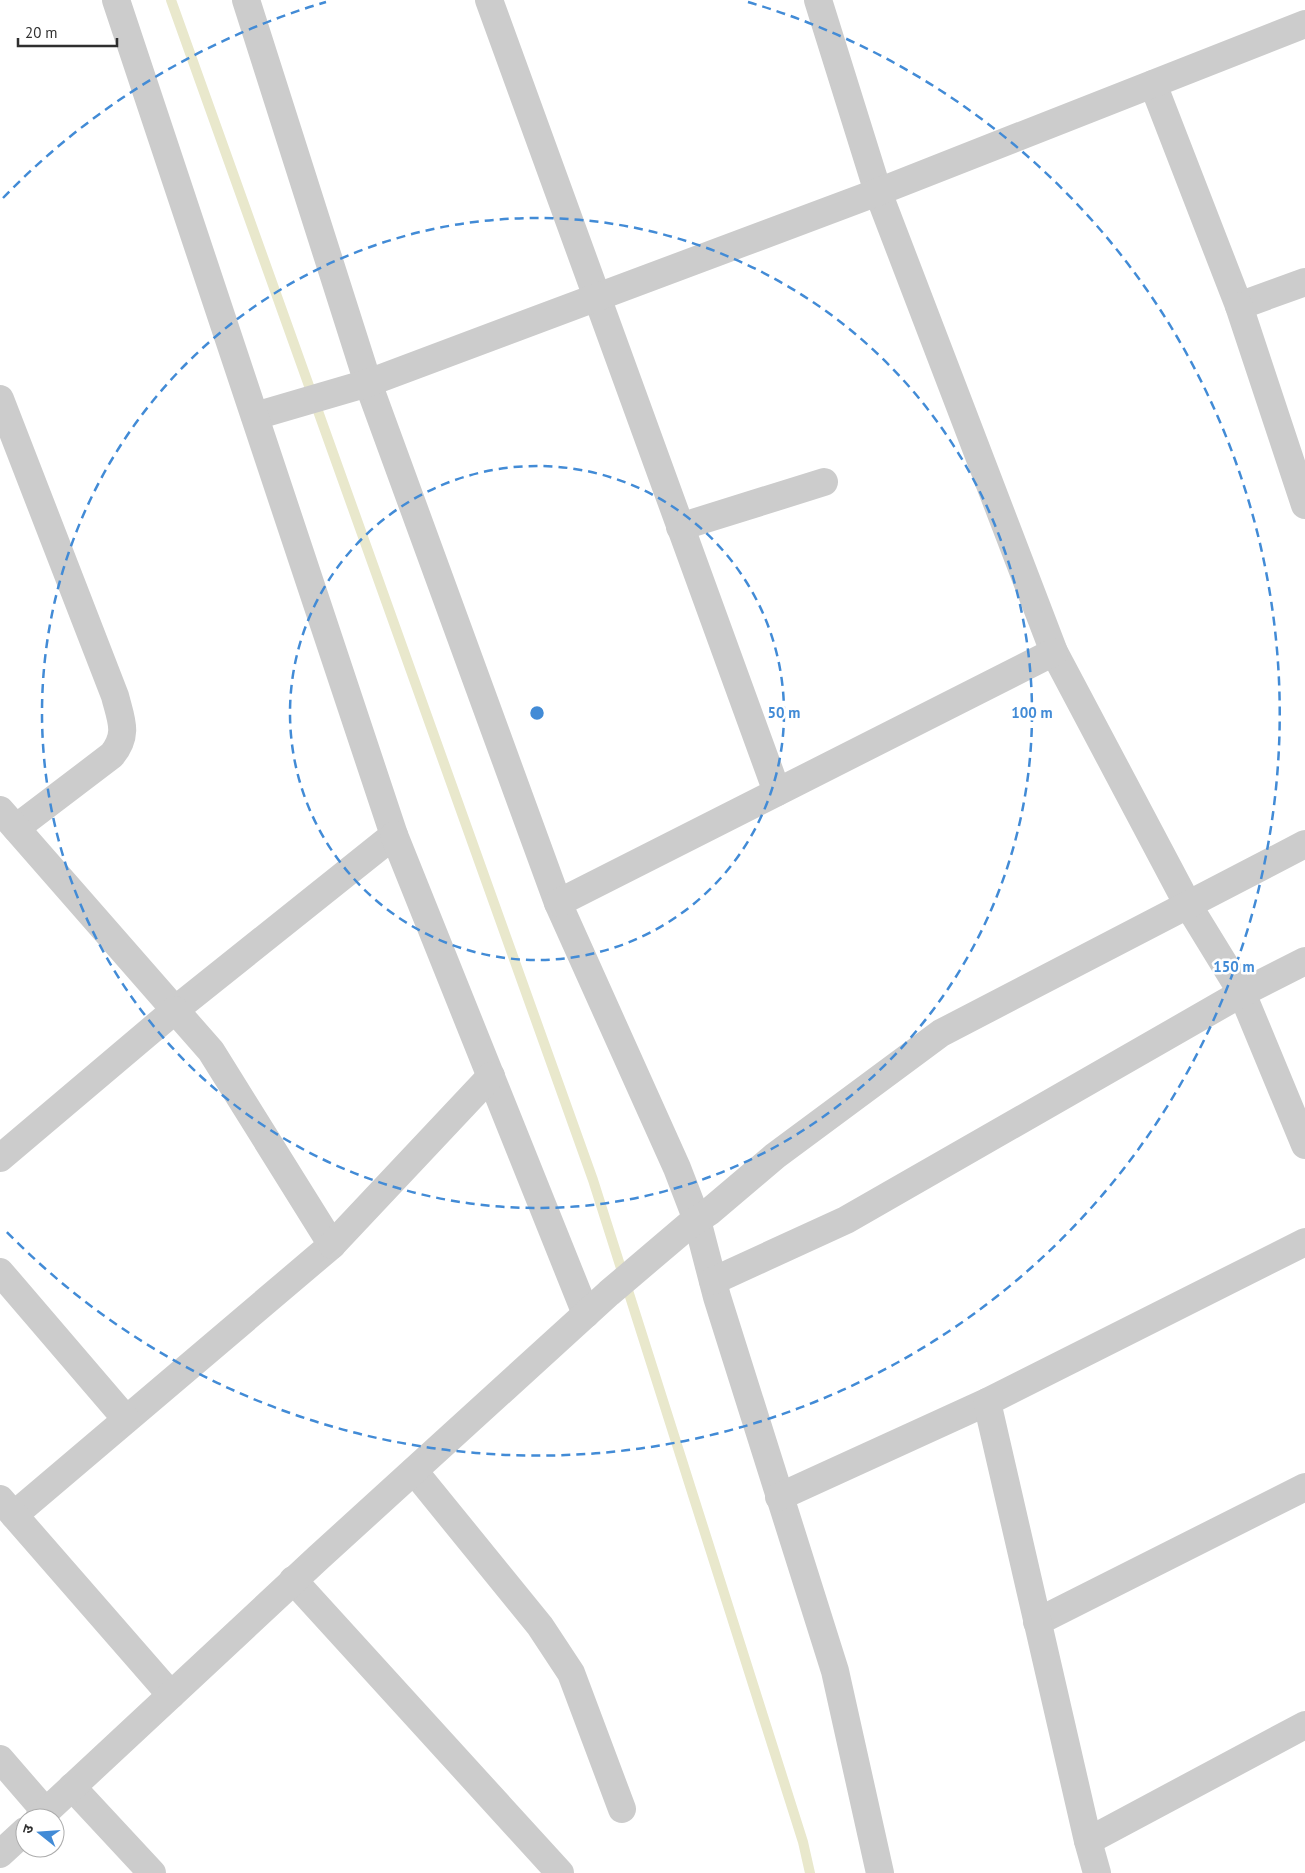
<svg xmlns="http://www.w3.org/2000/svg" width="1305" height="1873" font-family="'PT Sans','Noto Sans Devanagari',sans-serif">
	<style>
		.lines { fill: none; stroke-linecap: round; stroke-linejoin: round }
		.stream { stroke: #e9e8cc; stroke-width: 10 }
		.minor { stroke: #ccc; stroke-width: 28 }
		.tertiary { stroke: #ccc; stroke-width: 28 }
		.ring { fill: none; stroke: #428bd6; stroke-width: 2.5; stroke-dasharray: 9 6 }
		.centre { fill: #428bd6; stroke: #fff; stroke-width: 2.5 }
		.ring-label { font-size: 15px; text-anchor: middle; font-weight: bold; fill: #428bd6; stroke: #fff; stroke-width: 5; stroke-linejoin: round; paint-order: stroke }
	</style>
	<rect width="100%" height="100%" fill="#fff"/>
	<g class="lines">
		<polyline class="stream" points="171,0 593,1180 803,1842 810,1873"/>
		<g class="minor">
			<polyline points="246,0 368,383 558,903 677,1168 697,1220 717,1297 835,1671 880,1873"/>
			<polyline points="489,0 777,792"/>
			<polyline points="818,0 878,192 1054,652 1188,905 1242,993 1305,1145"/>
			<polyline points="1153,84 1239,306 1305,282"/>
			<polyline points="1239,306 1305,505"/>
			<path d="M0 399 115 696C121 720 129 734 112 755L16 828"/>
			<polyline points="255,416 368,383 878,192 1305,24"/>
			<polyline points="680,527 824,482"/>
			<polyline points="0,810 175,1010 394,835 116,0"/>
			<polyline points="394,835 586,1314"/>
			<polyline points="558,903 1054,652"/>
			<polyline points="0,1158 175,1010 211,1051 332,1245 14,1515"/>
			<polyline points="332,1245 491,1076"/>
			<polyline points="0,1272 126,1419"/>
			<polyline points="713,1281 846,1220 1242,993 1305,961"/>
			<polyline points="414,1471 540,1626 571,1673 622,1809"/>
			<polyline points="779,1497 987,1402"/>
			<polyline points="293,1580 560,1873"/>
			<polyline points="1037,1622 1305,1487"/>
			<polyline points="0,1759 46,1812"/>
			<polyline points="72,1787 152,1873"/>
			<polyline points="1088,1841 1305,1725"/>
			<polyline points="1097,1873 1088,1841 987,1402 1305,1242"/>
		</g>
		<g class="tertiary">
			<polyline points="0,1499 171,1695"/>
			<polyline points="39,1818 318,1558 609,1293 689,1225 709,1212 775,1156 941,1033 1305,844"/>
			<polyline points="0,1854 25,1831"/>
		</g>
	</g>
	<g class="ring">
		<circle cx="537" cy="713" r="247"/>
		<circle cx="537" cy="713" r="495"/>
		<path d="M3 198A742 742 0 0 1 326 2M748 2A742 742 0 1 1 3 1228"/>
	</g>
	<circle cx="537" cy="713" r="8" class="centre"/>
	<g class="ring-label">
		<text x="784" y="718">50 m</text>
		<text x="1032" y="718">100 m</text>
		<text x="1234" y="972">150 m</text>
	</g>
	<g transform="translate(40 1833) rotate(287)"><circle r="24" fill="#ffffff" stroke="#acacac"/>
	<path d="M0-4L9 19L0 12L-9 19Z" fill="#428bd6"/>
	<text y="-8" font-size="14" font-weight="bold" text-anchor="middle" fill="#2f2f2f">उ</text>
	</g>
	<path d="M18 38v8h99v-8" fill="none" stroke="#2f2f2f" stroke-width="2.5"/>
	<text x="25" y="38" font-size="15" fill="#2f2f2f" stroke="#ffffff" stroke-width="4" paint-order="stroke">20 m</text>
</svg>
